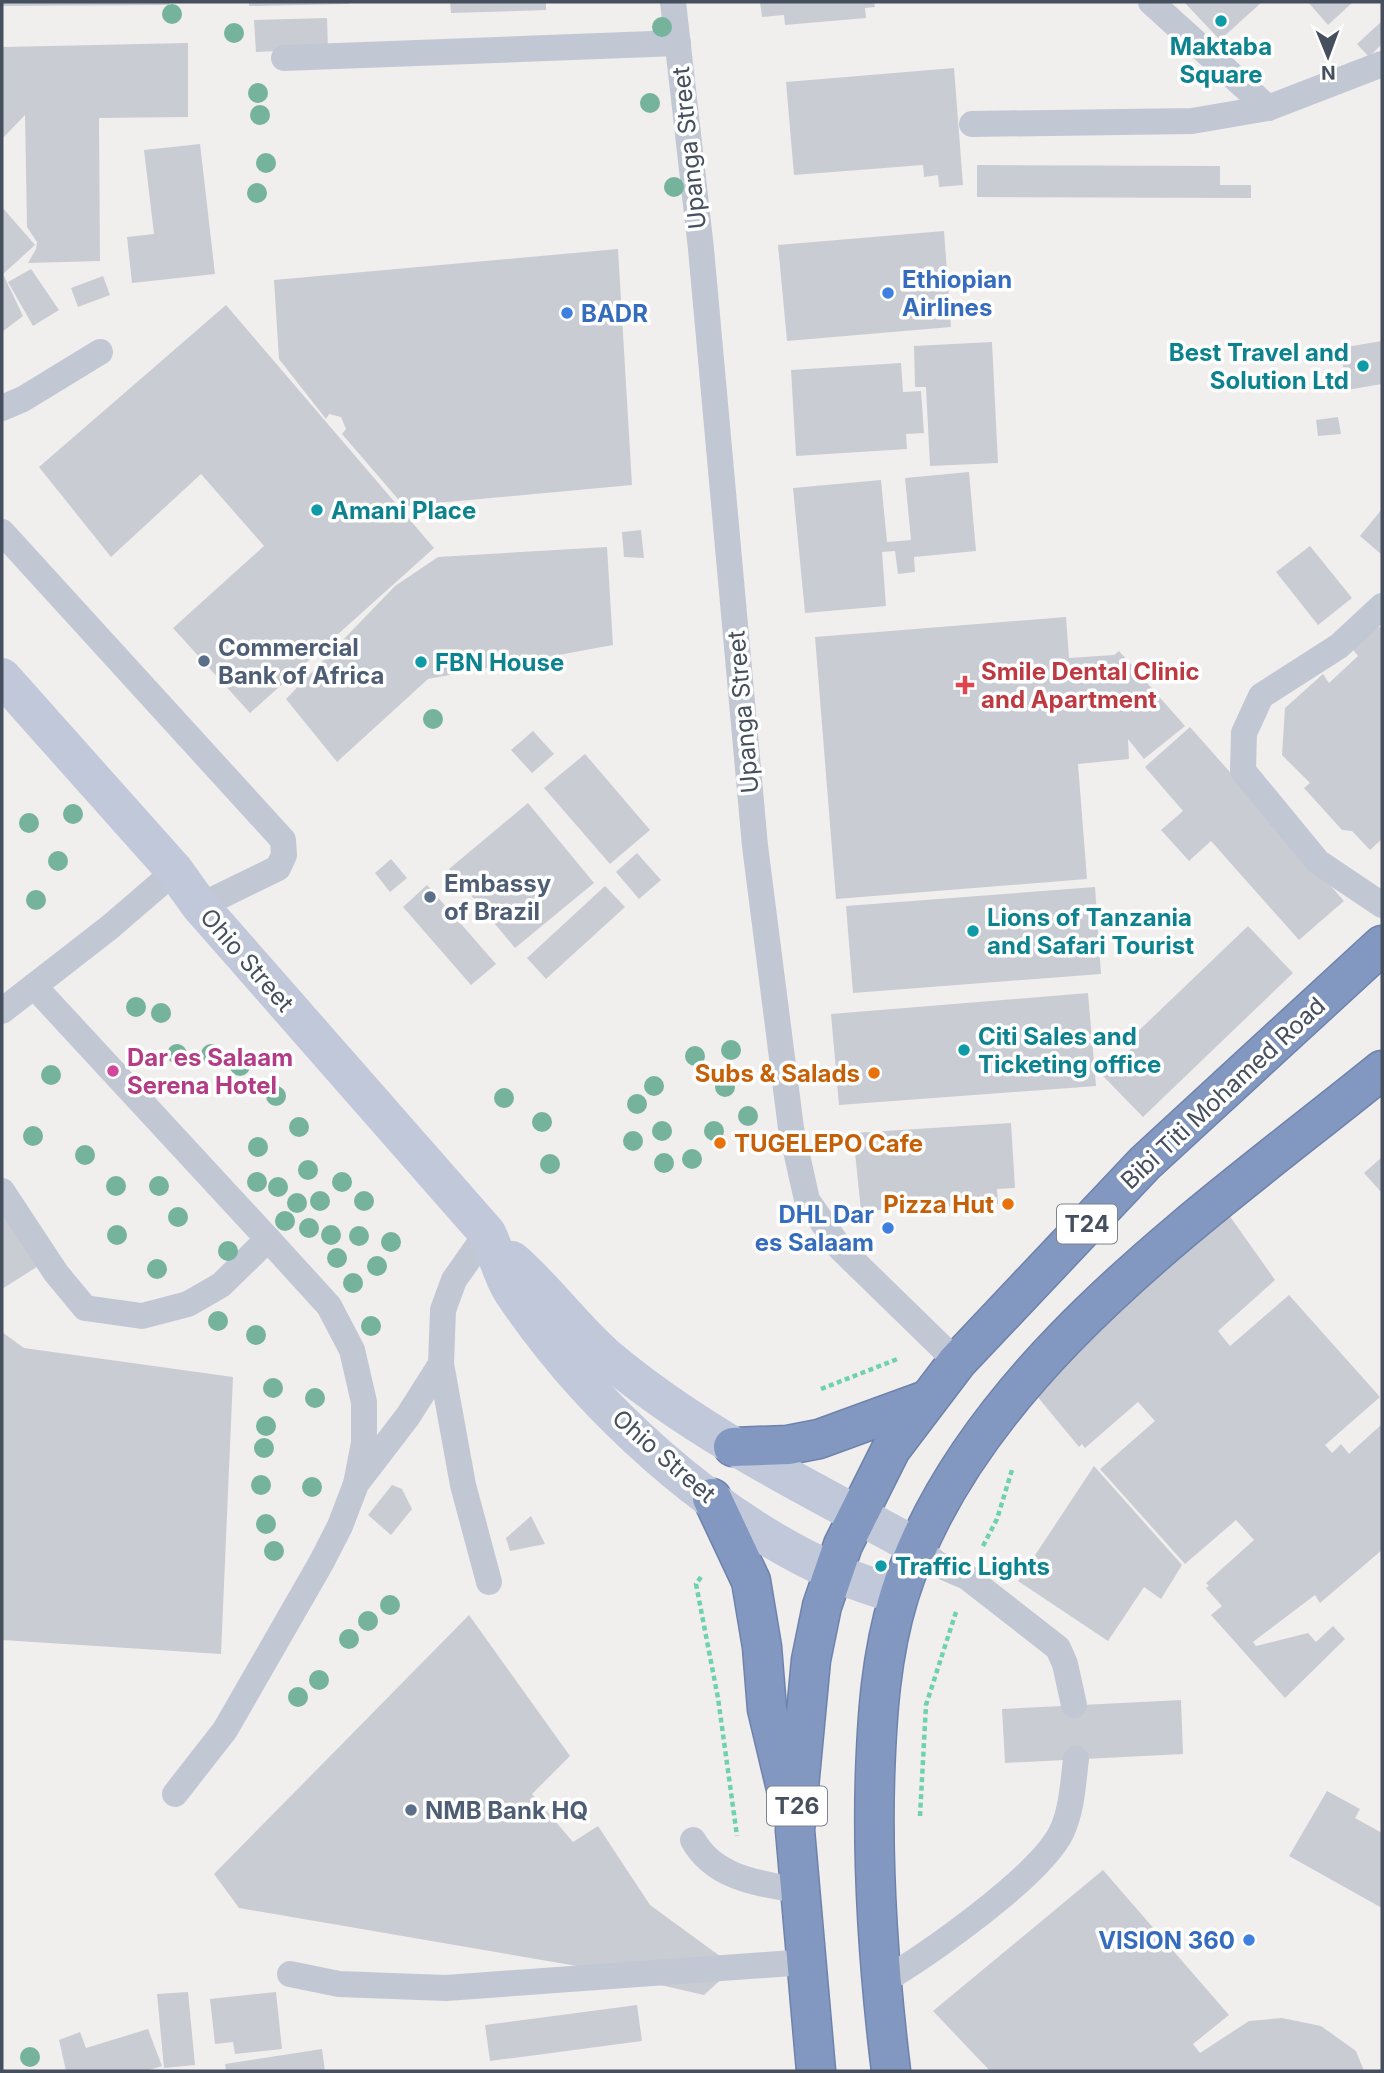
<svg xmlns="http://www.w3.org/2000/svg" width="1384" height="2073" font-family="Inter,sans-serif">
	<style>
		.building { fill: #caccd4 }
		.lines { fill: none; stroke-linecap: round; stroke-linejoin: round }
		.highway-casing { stroke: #6e83ac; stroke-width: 41 }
		.path { stroke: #6fd2ae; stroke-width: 4.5; stroke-dasharray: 5 3.5; stroke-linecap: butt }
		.lane { stroke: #c1c8d4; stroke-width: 26 }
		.secondary { stroke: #c0c8d9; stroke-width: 38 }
		.highway { stroke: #8398c0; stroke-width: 38 }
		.tree { fill: #76b39c }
		.culture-dot { fill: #0f9aa8; stroke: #fff; stroke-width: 2.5 }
		.shop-dot { fill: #3f7fe0; stroke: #fff; stroke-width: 2.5 }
		.service-dot { fill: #5c6f8a; stroke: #fff; stroke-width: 2.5 }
		.health-dot { fill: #e0444e; stroke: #fff; stroke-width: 2.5 }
		.hotel-dot { fill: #d1479c; stroke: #fff; stroke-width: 2.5 }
		.food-dot { fill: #e8710a; stroke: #fff; stroke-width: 2.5 }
		.labels { text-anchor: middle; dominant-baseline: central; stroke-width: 7; stroke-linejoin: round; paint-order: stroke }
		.shield { fill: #fff; stroke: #7d848e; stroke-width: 2 }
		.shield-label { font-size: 23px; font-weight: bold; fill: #454f5d }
		.culture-label { font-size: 24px; font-weight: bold; fill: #0d838f; stroke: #fff; text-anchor: start }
		.street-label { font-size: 24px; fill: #454f5d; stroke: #fff }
		.shop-label { font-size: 24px; font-weight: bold; fill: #366cbe; stroke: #fff; text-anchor: start }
		.service-label { font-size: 24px; font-weight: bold; fill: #4e5e75; stroke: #fff; text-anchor: start }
		.health-label { font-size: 24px; font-weight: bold; fill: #be3a42; stroke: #fff; text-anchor: start }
		.hotel-label { font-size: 24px; font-weight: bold; fill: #b23c85; stroke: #fff; text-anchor: start }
		.food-label { font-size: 24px; font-weight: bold; fill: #c56008; stroke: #fff; text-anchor: end }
	</style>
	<rect width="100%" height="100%" fill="#f1eeee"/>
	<g class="building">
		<polygon points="2,2 169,2 169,5 2,6"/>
		<polygon points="249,2 349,2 349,4 249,6"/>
		<polygon points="450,2 546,2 546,10 451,13"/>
		<polygon points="760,2 874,2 875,7 865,8 866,18 785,25 784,15 762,17"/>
		<polygon points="1184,2 1262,2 1220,40"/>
		<polygon points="1308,2 1353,2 1328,25"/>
		<polygon points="327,18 328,49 256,52 254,20"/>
		<polygon points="1382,21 1382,44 1369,57 1357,44"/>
		<polygon points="188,43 188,117 99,118 100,261 28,263 36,249 37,242 27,227 25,115 2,139 2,47"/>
		<polygon points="954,68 963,185 939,187 938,175 924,177 923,165 794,175 786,82"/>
		<polygon points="200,144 215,274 132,283 127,237 154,234 144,150"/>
		<polygon points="977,165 1220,166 1220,185 1251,185 1251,198 977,197"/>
		<polygon points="2,207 35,245 3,274 23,316 2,332"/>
		<polygon points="944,231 951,327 787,341 778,245"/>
		<polygon points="618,249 632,485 404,506 342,434 346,429 341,417 329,414 326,419 279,359 274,280"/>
		<polygon points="31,269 59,310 33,326 8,282"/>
		<polygon points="103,276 110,295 78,307 71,288"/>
		<polygon points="226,305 434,548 250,713 173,628 264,546 201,474 111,557 39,467"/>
		<polygon points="1382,341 1382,384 1347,390 1340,348"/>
		<polygon points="992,342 998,463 930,466 926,387 915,387 914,346"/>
		<polygon points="901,363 903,392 921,391 924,433 906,434 907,449 796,456 791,370"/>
		<polygon points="1338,417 1341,434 1318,436 1316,420"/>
		<polygon points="969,472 976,551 914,557 915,572 898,574 895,551 882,552 886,606 805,613 793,488 881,480 887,542 911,540 905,478"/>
		<polygon points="1382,509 1382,555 1360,536"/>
		<polygon points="641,530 644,558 624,557 622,532"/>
		<polygon points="1310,546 1352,598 1318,625 1276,572"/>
		<polygon points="607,547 613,645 428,679 337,762 286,699 395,586 438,557"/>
		<polygon points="1066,617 1069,658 1114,655 1119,651 1185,726 1144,759 1128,739 1129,759 1078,764 1087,879 836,899 815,637"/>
		<polygon points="1382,627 1382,839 1370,850 1352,831 1342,830 1304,788 1310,783 1282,755 1285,708 1323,674 1329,683 1358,656 1351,647 1372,628"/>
		<polygon points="1190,727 1344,901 1299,940 1211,841 1189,861 1161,830 1183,811 1145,767"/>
		<polygon points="533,731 554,754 532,773 511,750"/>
		<polygon points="585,754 650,830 610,864 544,788"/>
		<polygon points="528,803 594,883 515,948 449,869"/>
		<polygon points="637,853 661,880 639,899 616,872"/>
		<polygon points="391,859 407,878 390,892 375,873"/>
		<polygon points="427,885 496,964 471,985 403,907"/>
		<polygon points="605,886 625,907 546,979 527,958"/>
		<polygon points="1095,887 1101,974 853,993 846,906"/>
		<polygon points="1248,926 1293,973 1143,1117 1103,1076 1135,1045 1129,1040"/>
		<polygon points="1088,993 1096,1086 839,1105 831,1014"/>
		<polygon points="1011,1123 1015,1188 997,1189 998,1204 861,1211 853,1133"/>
		<polygon points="1382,1157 1382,1193 1364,1173"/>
		<polygon points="2,1212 43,1263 2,1289"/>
		<polygon points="1229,1215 1275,1280 1218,1331 1230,1346 1289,1295 1380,1397 1325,1445 1332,1453 1341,1444 1349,1454 1382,1424 1382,1550 1320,1603 1315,1595 1253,1642 1256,1646 1308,1633 1316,1642 1333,1626 1345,1639 1285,1698 1211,1615 1222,1606 1206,1588 1209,1586 1206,1583 1254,1540 1236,1520 1185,1564 1100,1469 1155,1421 1138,1402 1085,1448 1082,1444 1079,1447 1032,1390 1143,1287"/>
		<polygon points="2,1332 24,1348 233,1377 221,1654 2,1640"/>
		<polygon points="1094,1466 1182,1565 1161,1599 1144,1587 1108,1641 1018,1581"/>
		<polygon points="392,1485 402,1489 412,1509 391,1535 368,1515"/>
		<polygon points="531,1516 545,1544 510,1551 506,1538"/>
		<polygon points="469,1615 570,1756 532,1794 573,1842 598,1826 650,1905 735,1967 704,1995 577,1966 239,1908 214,1874"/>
		<polygon points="1181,1700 1183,1754 1005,1763 1002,1709"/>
		<polygon points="1327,1791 1360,1809 1355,1818 1382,1833 1382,1908 1289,1856"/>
		<polygon points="1103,1870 1229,2015 1193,2044 1200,2053 1249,2021 1282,2018 1321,2026 1356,2051 1364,2071 990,2071 933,2011"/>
		<polygon points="188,1992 195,2065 164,2068 157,1994"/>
		<polygon points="276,1992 282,2049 235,2054 233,2042 215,2044 210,1999"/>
		<polygon points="637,2005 642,2041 490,2061 485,2025"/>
		<polygon points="148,2029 162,2066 146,2071 66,2071 59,2040 80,2032 86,2048"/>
		<polygon points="322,2049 325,2071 226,2071 225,2064"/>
	</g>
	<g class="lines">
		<defs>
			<g id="highway">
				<polyline points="733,1447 788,1445 819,1439 926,1400"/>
				<polyline points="712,1498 751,1581 762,1647 767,1709 787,1793"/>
				<polyline points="816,2071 795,1830 811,1660 822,1606 843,1545 891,1449 957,1362 1145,1163 1382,945"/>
				<path d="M891 2071C879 1972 872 1875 875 1776 877 1715 881 1655 899 1596 969 1372 1207 1212 1382 1070"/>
			</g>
		</defs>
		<use href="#highway" class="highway-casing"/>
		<g class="path">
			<polyline points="821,1389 900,1358"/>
			<polyline points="983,1546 997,1519 1012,1470"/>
			<polyline points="701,1577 696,1584 718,1698 737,1836"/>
			<polyline points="920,1816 926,1705 956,1612"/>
		</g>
		<g class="lane">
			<polyline points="673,2 701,249 755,846 791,1128 807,1200 840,1248 957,1362"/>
			<polyline points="1151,2 1268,108"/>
			<polyline points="284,58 678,43"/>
			<polyline points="972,124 1192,121 1268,108 1382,64"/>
			<polyline points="2,408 23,399 100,352"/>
			<polyline points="2,532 283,840 284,855 278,868 200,906"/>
			<polyline points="1382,606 1339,646 1261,696 1244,733 1243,771 1318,862 1382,905"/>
			<polyline points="2,1011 110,927 175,871"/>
			<polyline points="2,1191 56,1273 85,1308 142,1316 188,1304 221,1285 268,1239 34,986"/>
			<polyline points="487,1233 454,1280 443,1310 441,1364 463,1485 489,1582"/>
			<polyline points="359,1480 408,1416 441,1364"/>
			<polyline points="917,1547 937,1564 967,1577 1058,1648 1065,1664 1074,1705"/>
			<polyline points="175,1794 225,1730 321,1563 340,1526 356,1484 364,1443 364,1402 352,1350 329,1306 268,1239"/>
			<path d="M693 1840C715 1879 759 1883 801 1891"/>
			<polyline points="290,1974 339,1984 446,1988 806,1962"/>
			<path d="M880 1983C926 1956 1038 1878 1061 1833 1072 1811 1073 1783 1076 1759"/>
		</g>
		<g class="secondary">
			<path d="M2 677 175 871 200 906 487 1233C497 1253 502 1278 515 1296 591 1408 711 1517 834 1572 855 1582 878 1588 899 1596"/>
			<path d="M512 1260C547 1290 574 1329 609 1359 704 1438 810 1488 917 1547"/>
		</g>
		<use href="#highway" class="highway"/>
	</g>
	<g class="tree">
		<circle cx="172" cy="14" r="10"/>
		<circle cx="662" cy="27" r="10"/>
		<circle cx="234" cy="33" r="10"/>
		<circle cx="258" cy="93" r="10"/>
		<circle cx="650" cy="103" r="10"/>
		<circle cx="260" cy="115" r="10"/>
		<circle cx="266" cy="163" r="10"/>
		<circle cx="674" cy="187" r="10"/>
		<circle cx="257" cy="193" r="10"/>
		<circle cx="433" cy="719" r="10"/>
		<circle cx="73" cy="814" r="10"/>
		<circle cx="29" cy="823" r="10"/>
		<circle cx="58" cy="861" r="10"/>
		<circle cx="36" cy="900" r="10"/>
		<circle cx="136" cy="1007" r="10"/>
		<circle cx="161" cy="1013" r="10"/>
		<circle cx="731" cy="1050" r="10"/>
		<circle cx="177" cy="1054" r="10"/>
		<circle cx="211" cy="1054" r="10"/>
		<circle cx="695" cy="1056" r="10"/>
		<circle cx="240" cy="1066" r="10"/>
		<circle cx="51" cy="1075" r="10"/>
		<circle cx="654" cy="1086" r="10"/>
		<circle cx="725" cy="1087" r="10"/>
		<circle cx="276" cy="1096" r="10"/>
		<circle cx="504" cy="1098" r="10"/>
		<circle cx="637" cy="1104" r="10"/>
		<circle cx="748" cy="1116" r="10"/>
		<circle cx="542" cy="1122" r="10"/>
		<circle cx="299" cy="1127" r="10"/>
		<circle cx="662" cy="1131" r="10"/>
		<circle cx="714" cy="1131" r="10"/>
		<circle cx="33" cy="1136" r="10"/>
		<circle cx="633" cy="1141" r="10"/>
		<circle cx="258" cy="1147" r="10"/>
		<circle cx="85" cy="1155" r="10"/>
		<circle cx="692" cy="1159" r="10"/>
		<circle cx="664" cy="1163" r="10"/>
		<circle cx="550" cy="1164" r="10"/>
		<circle cx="308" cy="1170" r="10"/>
		<circle cx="257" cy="1182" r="10"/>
		<circle cx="342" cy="1182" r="10"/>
		<circle cx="116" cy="1186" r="10"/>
		<circle cx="159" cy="1186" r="10"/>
		<circle cx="278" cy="1187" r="10"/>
		<circle cx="320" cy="1201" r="10"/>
		<circle cx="364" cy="1201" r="10"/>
		<circle cx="297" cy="1203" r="10"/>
		<circle cx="178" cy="1217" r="10"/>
		<circle cx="285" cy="1221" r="10"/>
		<circle cx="309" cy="1228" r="10"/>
		<circle cx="117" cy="1235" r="10"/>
		<circle cx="331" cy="1235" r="10"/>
		<circle cx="359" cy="1236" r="10"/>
		<circle cx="391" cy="1242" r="10"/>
		<circle cx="228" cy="1251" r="10"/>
		<circle cx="337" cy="1258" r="10"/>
		<circle cx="377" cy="1266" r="10"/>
		<circle cx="157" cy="1269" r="10"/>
		<circle cx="353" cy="1283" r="10"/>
		<circle cx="218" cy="1321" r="10"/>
		<circle cx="371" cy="1326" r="10"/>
		<circle cx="256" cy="1335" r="10"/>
		<circle cx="273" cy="1388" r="10"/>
		<circle cx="315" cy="1398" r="10"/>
		<circle cx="266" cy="1426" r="10"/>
		<circle cx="264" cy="1448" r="10"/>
		<circle cx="261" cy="1485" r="10"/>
		<circle cx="312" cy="1487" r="10"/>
		<circle cx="266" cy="1524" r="10"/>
		<circle cx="274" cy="1551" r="10"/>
		<circle cx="390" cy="1605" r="10"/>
		<circle cx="368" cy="1621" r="10"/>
		<circle cx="349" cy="1639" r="10"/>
		<circle cx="319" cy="1680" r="10"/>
		<circle cx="298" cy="1697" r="10"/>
		<circle cx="30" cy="2057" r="10"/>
	</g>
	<g class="culture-dot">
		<circle cx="1221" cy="21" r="7"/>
		<circle cx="1363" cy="366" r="7"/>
		<circle cx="317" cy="510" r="7"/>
		<circle cx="421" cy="662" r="7"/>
		<circle cx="973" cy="931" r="7"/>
		<circle cx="964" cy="1050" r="7"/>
		<circle cx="881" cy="1566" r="7"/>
	</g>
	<g class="shop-dot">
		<circle cx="888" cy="293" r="7"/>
		<circle cx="567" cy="313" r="7"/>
		<circle cx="888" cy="1228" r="7"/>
		<circle cx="1249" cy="1940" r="7"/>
	</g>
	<g class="service-dot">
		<circle cx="204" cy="661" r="7"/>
		<circle cx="430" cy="897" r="7"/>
		<circle cx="411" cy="1810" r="7"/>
	</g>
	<path class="health-dot" d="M961.5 674.5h7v7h7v7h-7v7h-7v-7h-7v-7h7z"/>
	<circle class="hotel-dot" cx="113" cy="1071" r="7"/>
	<g class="food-dot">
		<circle cx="874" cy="1073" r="7"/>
		<circle cx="720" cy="1143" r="7"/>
		<circle cx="1008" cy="1204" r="7"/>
	</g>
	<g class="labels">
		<g class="shield">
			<rect x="1057" y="1204.5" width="60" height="39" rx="5"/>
			<rect x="767" y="1786.5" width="60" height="39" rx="5"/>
		</g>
		<g class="shield-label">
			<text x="1087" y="1224">T24</text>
			<text x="797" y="1806">T26</text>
		</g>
		<g class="culture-label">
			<text x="1221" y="46" text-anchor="middle">Maktaba<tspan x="1221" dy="28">Square</tspan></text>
			<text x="1349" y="352" text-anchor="end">Best Travel and<tspan x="1349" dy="28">Solution Ltd</tspan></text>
			<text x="331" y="510">Amani Place</text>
			<text x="435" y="662">FBN House</text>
			<text x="987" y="917">Lions of Tanzania<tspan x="987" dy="28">and Safari Tourist</tspan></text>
			<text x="978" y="1036">Citi Sales and<tspan x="978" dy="28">Ticketing office</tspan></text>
			<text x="895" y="1566">Traffic Lights</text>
		</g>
		<g class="street-label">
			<text transform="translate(689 148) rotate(-96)">Upanga Street</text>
			<text transform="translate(743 712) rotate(-95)">Upanga Street</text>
			<text transform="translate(247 960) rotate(49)">Ohio Street</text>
			<text transform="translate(1223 1093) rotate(-43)">Bibi Titi Mohamed Road</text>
			<text transform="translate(664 1456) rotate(41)">Ohio Street</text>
		</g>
		<g class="shop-label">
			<text x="902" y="279">Ethiopian<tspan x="902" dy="28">Airlines</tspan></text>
			<text x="581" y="313">BADR</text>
			<text x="874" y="1214" text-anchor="end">DHL Dar<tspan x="874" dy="28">es Salaam</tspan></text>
			<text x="1235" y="1940" text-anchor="end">VISION 360</text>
		</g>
		<g class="service-label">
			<text x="218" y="647">Commercial<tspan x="218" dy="28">Bank of Africa</tspan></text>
			<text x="444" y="883">Embassy<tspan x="444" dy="28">of Brazil</tspan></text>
			<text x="425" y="1810">NMB Bank HQ</text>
		</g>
		<g class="health-label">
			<text x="981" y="671">Smile Dental Clinic<tspan x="981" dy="28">and Apartment</tspan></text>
		</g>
		<g class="hotel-label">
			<text x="127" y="1057">Dar es Salaam<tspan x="127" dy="28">Serena Hotel</tspan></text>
		</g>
		<g class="food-label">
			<text x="860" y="1073">Subs &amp; Salads</text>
			<text x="734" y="1143" text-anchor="start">TUGELEPO Cafe</text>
			<text x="994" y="1204">Pizza Hut</text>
		</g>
	</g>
	<rect width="1384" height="2073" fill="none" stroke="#454f5d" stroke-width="7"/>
	<g transform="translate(1328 56) rotate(179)" stroke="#ffffff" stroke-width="5" paint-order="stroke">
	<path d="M0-5L12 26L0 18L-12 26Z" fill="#454f5d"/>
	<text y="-10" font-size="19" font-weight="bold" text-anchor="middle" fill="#454f5d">N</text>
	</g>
</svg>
